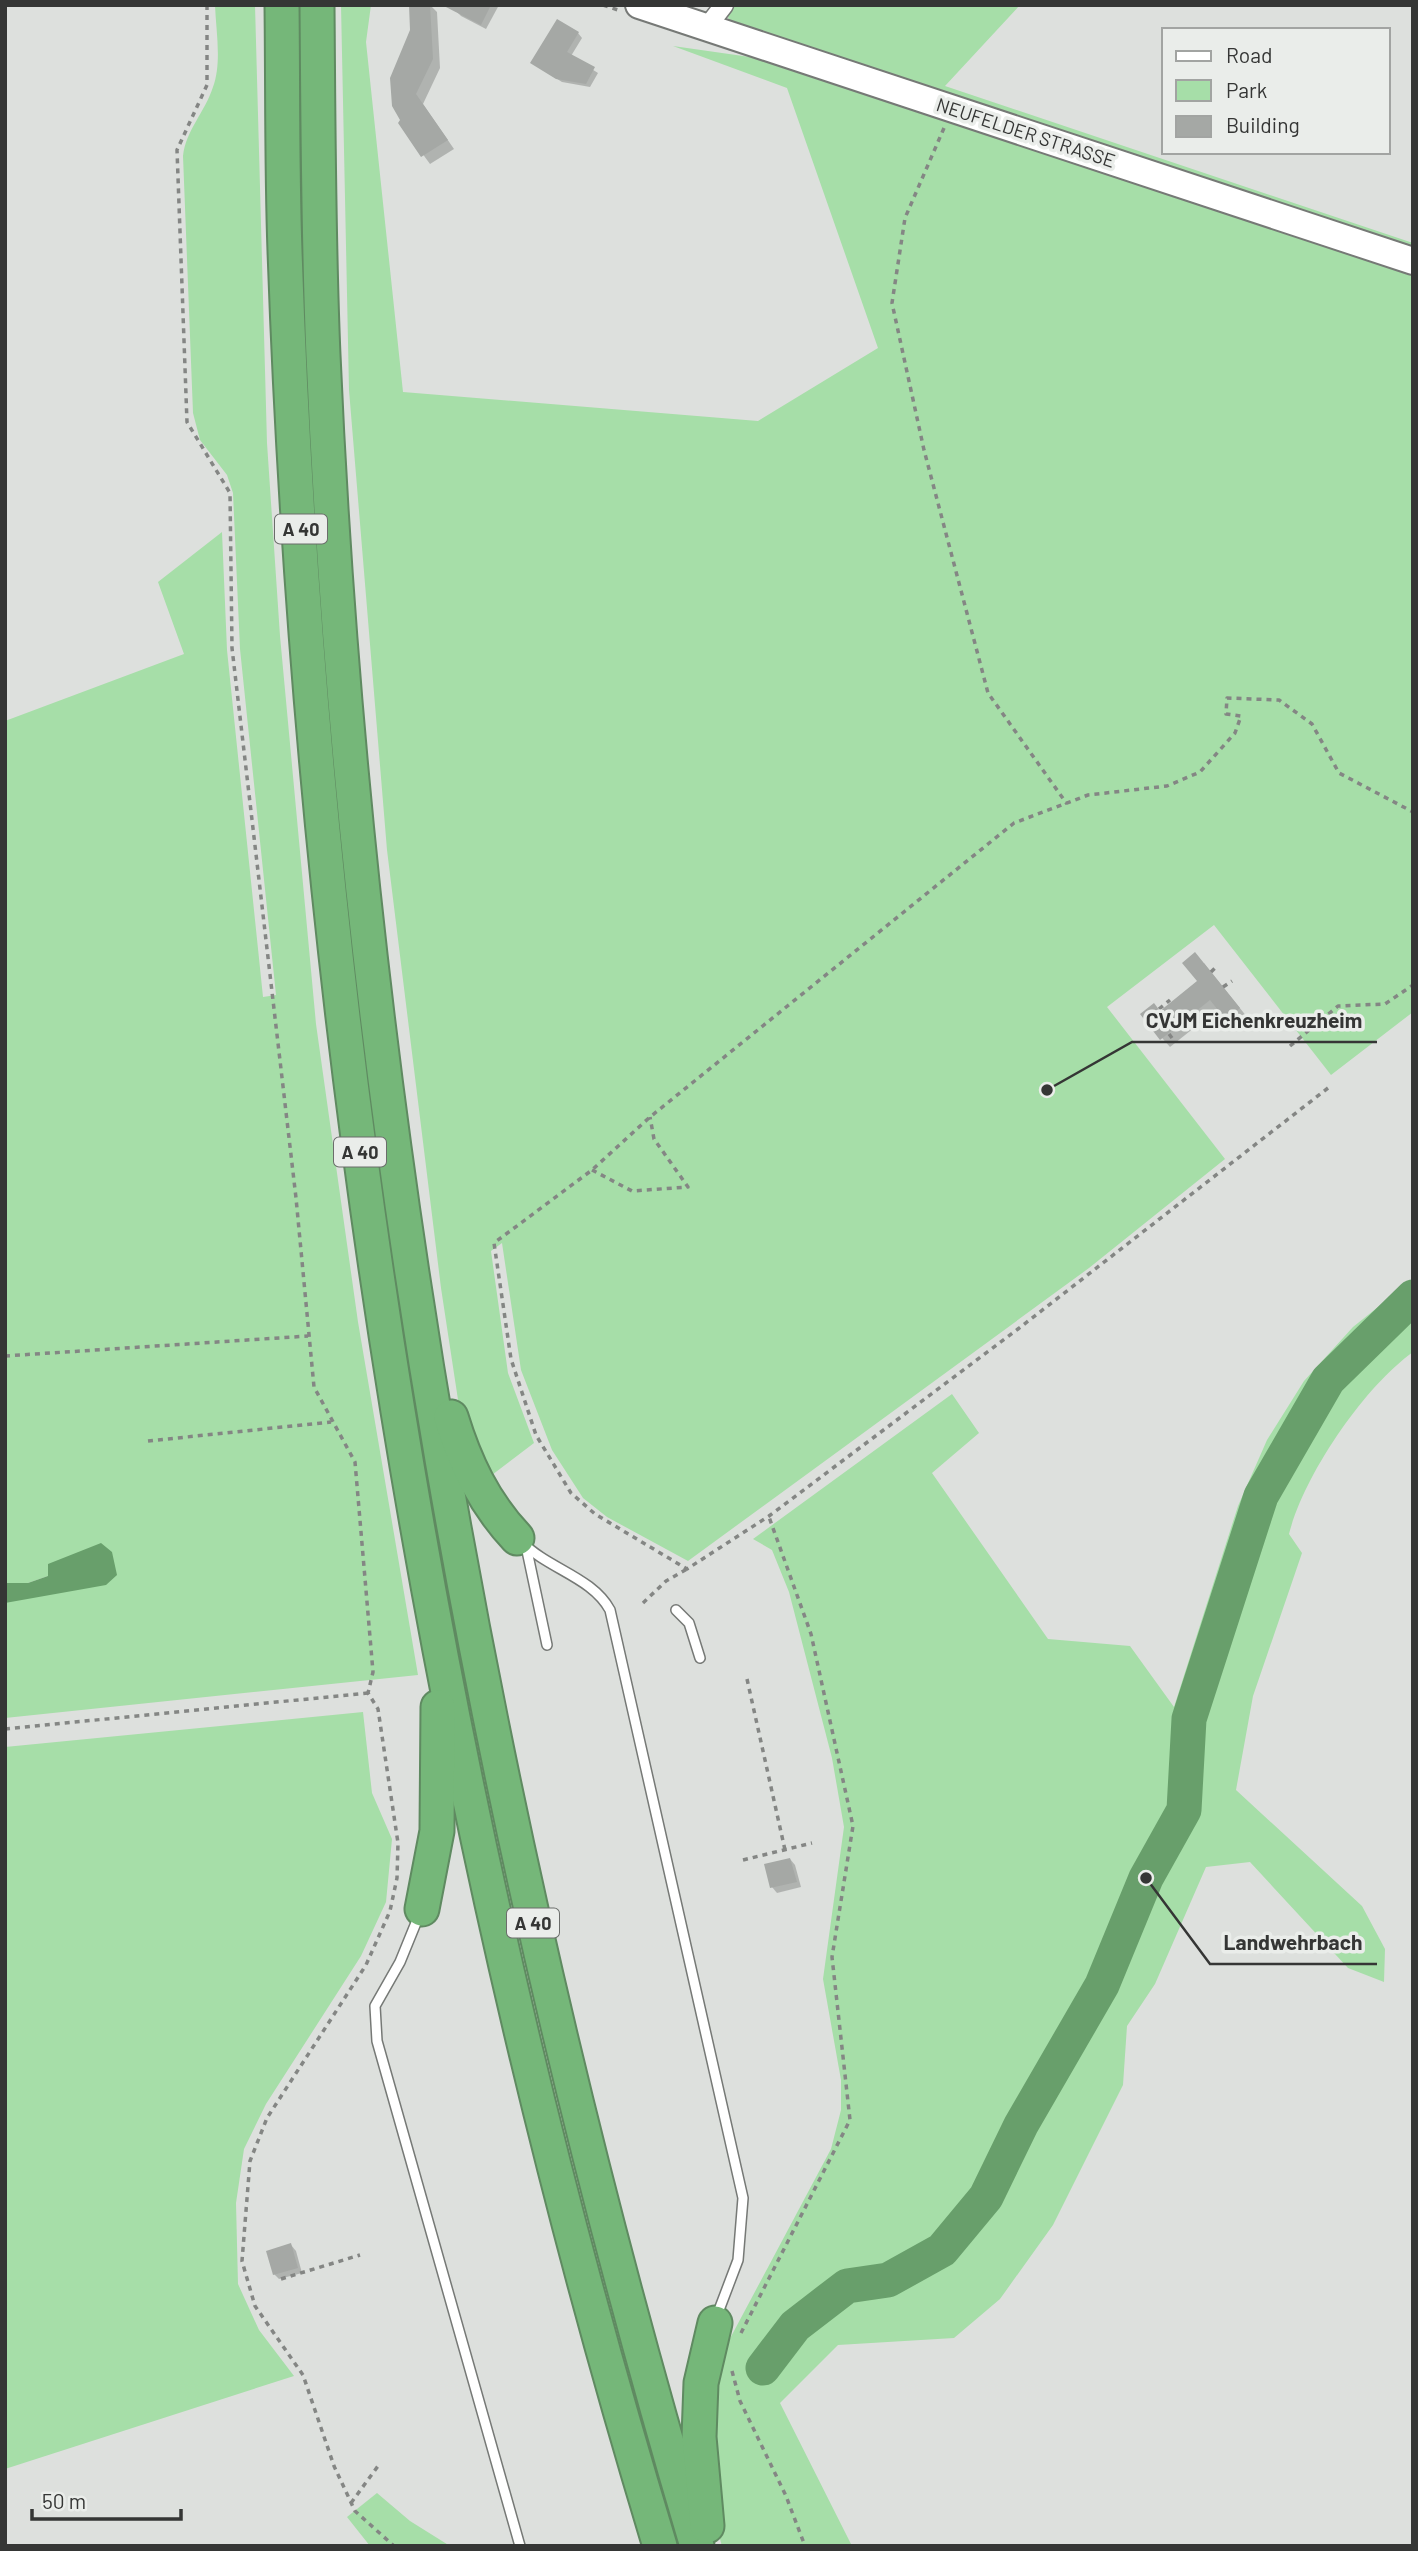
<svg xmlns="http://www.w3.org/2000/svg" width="1418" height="2551" font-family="Barlow,sans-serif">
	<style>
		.green { fill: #a6dea8 }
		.water { fill: #689f6b }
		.shadow { fill: #0003 }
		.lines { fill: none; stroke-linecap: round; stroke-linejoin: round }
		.river { stroke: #689f6b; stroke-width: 35 }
		.building { fill: #a5a8a5 }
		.service-casing { stroke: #767976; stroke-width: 12 }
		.minor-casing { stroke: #767976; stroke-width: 21 }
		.secondary-casing { stroke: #767976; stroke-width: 30 }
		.motorway-casing { stroke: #5f8a61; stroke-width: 37 }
		.path { stroke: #848684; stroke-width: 3.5; stroke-dasharray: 5 5; stroke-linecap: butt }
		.service { stroke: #fff; stroke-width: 9 }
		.minor { stroke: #fff; stroke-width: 18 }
		.secondary { stroke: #fff; stroke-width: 26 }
		.motorway { stroke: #75b779; stroke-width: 33 }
		.labels { text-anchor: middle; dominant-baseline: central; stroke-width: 7; stroke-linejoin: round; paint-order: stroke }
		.shield { fill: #eaedea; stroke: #6b6d6b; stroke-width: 2 }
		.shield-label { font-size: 18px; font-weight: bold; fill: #353635 }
		.street-label { font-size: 19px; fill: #353635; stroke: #eaedea }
		.leader { fill: none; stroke: #353635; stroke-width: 2.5 }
		.callout-dot { fill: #353635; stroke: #eaedea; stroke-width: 2.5 }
		.callout-label { font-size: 21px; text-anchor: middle; font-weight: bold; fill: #353635; stroke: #eaedea; stroke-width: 7; stroke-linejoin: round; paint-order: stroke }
	</style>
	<rect width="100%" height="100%" fill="#dde0dd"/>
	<g class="green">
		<path d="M215 5H255L267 443 280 636 316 1024 358 1322 418 1675 5 1718V1603L48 1576 28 1583H5V721L184 654 158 582 222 532 227 650 263 997 276 995 240 649 233 493 227 475 200 440 193 413 183 156C186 130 205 112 213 87 222 62 216 32 215 5Z"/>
		<polygon points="341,5 371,5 366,42 403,392 758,421 878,348 787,88 673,46 793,63 1413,269 1413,1012 1331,1075 1214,925 1107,1007 1225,1159 1089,1268 688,1561 607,1517 583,1498 552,1450 521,1370 502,1243 491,1251 508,1373 534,1443 484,1481 462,1426 441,1288 387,850 349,390"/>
		<polygon points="732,5 1020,5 945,86 1413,243 1413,253 730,26 727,12"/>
		<path d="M1413 1279V1352C1364 1387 1304 1475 1289 1534L1302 1553 1253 1696 1236 1790 1362 1906 1385 1949 1384 1982 1348 1968 1250 1862 1206 1867 1155 1984 1127 2026 1123 2085 1053 2225 1000 2299 954 2338 838 2345 780 2403 852 2546H722L714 2519 708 2418 726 2346 831 2149 841 2110V2080L823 1979 844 1827 832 1758 789 1592 772 1550 753 1539 952 1394 979 1433 932 1473 1048 1639 1130 1646 1174 1707 1238 1506 1267 1440 1304 1381 1353 1327Z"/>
		<polygon points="363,1712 372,1793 392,1839 386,1902 361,1956 266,2104 244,2149 236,2203 238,2284 259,2330 294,2376 5,2469 5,1747"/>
		<polygon points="377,2493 410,2521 450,2546 370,2546 347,2517"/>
	</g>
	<polygon class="water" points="101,1543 112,1552 117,1575 106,1585 5,1603 5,1583 28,1583 48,1576 48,1564"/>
	<g class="shadow">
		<polygon points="410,5 430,5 437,12 440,68 423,104 454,149 430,164 400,123 412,30"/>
		<polygon points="459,5 499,5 486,29 461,16 456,11"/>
		<polygon points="578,33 582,38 571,56 598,73 590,87 562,82 532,63"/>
		<polygon points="1204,963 1247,1017 1235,1027 1219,1008 1170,1047 1142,1015 1161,1012 1199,981"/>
		<polygon points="790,1859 795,1865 801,1887 777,1893 772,1887"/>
		<polygon points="291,2245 296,2251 302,2273 279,2279 274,2274"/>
	</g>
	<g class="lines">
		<polyline class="river" points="763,2368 795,2326 847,2286 888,2280 942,2250 986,2197 1021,2125 1102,1985 1146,1878 1184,1810 1189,1719 1261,1496 1328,1380 1413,1297"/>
	</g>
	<g class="building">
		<polygon points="409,5 430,5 433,59 416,94 448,140 421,157 398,123 400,120 392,106 390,78 410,30"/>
		<polygon points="442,5 491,5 481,25"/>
		<polygon points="557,19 579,32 567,52 595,67 586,84 556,79 530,63"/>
		<polygon points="1195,952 1240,1008 1226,1020 1210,1000 1160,1040 1140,1014 1154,1003 1160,1011 1197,981 1182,963"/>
		<polygon points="790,1858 797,1882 770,1888 764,1864"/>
		<polygon points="291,2243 298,2268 273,2275 266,2251"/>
	</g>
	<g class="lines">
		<defs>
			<g id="service">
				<path d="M522 1542C548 1569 592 1577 610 1610L743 2198 738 2260 716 2318"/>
				<polyline points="526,1546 547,1645"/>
				<polyline points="676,1610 689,1623 700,1658"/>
				<polyline points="420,1913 400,1962 375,2006 377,2041 520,2546"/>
			</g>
			<polyline id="minor" points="707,27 724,5"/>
			<polyline id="secondary" points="639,5 1413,261"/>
			<g id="motorway">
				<path d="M282 5C283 87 282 169 285 251 312 1026 434 1803 660 2546"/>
				<path d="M317 5C318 122 318 239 323 355 355 1098 485 1834 697 2546"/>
				<path d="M451 1417C465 1463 484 1503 517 1538"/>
				<polyline points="422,1909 437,1831 438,1707"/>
				<polyline points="707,2526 699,2437 701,2383 715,2323"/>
			</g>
		</defs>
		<use href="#service" class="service-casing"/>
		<use href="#minor" class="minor-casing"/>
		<use href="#secondary" class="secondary-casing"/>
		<use href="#motorway" class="motorway-casing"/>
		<g class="path">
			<polyline points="207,5 207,85 177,150 187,422 230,493 232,648 296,1198 314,1387 355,1462 373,1672 368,1693 378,1709 398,1843 397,1878 390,1911 366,1965 267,2118 250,2161 242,2261 255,2306 303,2375 334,2466 355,2511 394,2546"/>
			<polyline points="603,5 618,10"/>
			<polyline points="944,128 905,218 892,303 924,450 988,693 1067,804"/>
			<polyline points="1211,972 1218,965"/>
			<polyline points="1223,987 1232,981"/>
			<polyline points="1159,1009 1170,1000"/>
			<polyline points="1169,1034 1175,1042"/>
			<polyline points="1290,1046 1338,1006 1385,1004 1413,985"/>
			<polyline points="1328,1088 1018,1329 769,1516 687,1569 595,1514 571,1493 536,1435 511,1359 494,1243 592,1170 650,1117 1014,823 1088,795 1167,786 1200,772 1235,733 1241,716 1226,714 1227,698 1279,700 1312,724 1339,773 1413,812"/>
			<polyline points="592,1170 632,1191 688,1187 654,1139 650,1117"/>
			<polyline points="5,1356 308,1336"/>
			<polyline points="148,1441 331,1422"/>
			<polyline points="643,1603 666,1581 687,1569"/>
			<polyline points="747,1679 785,1850"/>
			<polyline points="5,1729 368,1693"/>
			<polyline points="743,1860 812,1843"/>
			<polyline points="281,2279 360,2255"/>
			<polyline points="741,2333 850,2120 832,1957 853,1826 811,1634 769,1517"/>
			<polyline points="732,2371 740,2401 786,2496 805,2546"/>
			<polyline points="351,2503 378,2466"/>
		</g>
		<use href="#service" class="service"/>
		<use href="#minor" class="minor"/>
		<use href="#secondary" class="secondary"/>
		<use href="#motorway" class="motorway"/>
	</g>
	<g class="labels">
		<g class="shield">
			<rect x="275" y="514.5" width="52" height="29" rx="5"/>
			<rect x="334" y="1137.5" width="52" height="29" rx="5"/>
			<rect x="507" y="1908.5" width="52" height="29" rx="5"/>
		</g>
		<g class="shield-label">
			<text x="301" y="529">A 40</text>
			<text x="360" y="1152">A 40</text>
			<text x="533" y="1923">A 40</text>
		</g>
		<g class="street-label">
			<text transform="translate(1026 132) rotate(18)">NEUFELDER STRASSE</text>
		</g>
	</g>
	<path class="leader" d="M1047 1090L1132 1042H1377M1146 1878L1210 1964H1377"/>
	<g class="callout-dot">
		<circle cx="1047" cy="1090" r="7"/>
		<circle cx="1146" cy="1878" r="7"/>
	</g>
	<g class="callout-label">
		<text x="1254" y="1028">CVJM Eichenkreuzheim</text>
		<text x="1293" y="1950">Landwehrbach</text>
	</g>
	<rect width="1418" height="2551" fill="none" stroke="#353635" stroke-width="14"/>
	<rect x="1162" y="28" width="228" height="126" fill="#eaedea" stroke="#a2a4a2" stroke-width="2"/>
	<rect x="1176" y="51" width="35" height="10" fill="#ffffff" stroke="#a2a4a2" stroke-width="2"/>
	<text x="1226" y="63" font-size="21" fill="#353635">Road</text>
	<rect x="1176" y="80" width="35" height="21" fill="#a6dea8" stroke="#a2a4a2" stroke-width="2"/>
	<text x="1226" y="98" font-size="21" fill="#353635">Park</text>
	<rect x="1176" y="116" width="35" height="21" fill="#a5a8a5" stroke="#a2a4a2" stroke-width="2"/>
	<text x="1226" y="133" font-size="21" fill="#353635">Building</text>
	<path d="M32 2509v10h149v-10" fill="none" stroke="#353635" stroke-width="3.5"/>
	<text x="42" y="2509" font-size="21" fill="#353635" stroke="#eaedea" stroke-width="5" paint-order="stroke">50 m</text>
</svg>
